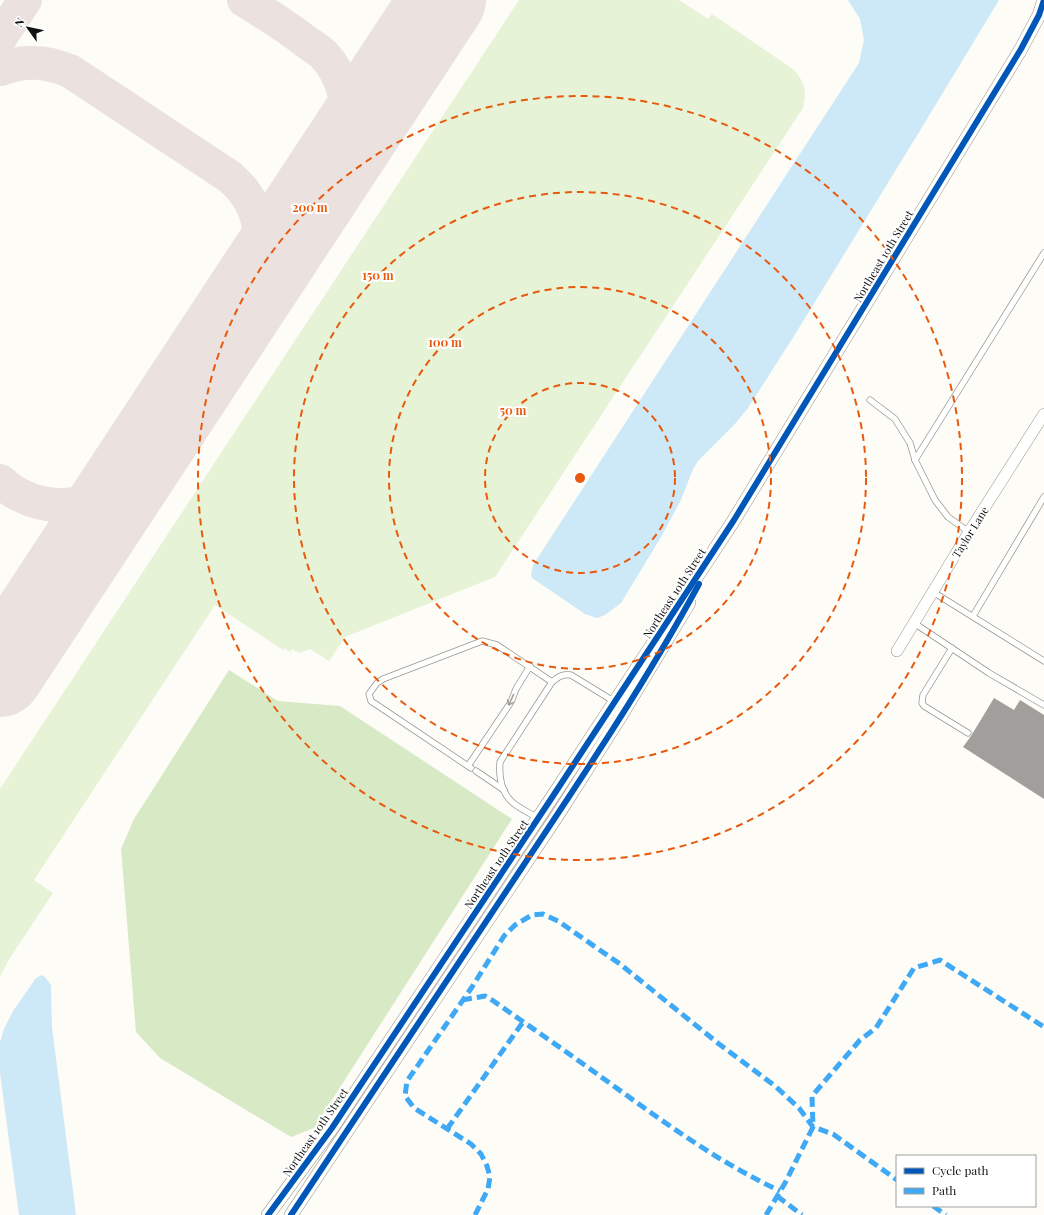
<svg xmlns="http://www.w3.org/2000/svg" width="1044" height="1215" font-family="'Playfair Display',serif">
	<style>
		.green { fill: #e7f3d7 }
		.forest { fill: #d8eac5 }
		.water { fill: #cde8f7 }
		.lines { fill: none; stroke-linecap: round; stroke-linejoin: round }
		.taxiway { stroke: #ebe1df; stroke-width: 34 }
		.runway { stroke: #ebe1df; stroke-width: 86 }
		.building { fill: #a19f9c }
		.service-casing { stroke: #979795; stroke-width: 7 }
		.minor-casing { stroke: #979795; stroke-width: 12 }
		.tertiary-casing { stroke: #979795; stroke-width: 14 }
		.service { stroke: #fffffe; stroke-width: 5.5 }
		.minor { stroke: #fffffe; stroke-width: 11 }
		.tertiary { stroke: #fffffe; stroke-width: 13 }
		.quiet { stroke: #3fa9f5; stroke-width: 5; stroke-dasharray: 10 5; stroke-linecap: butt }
		.cycleway-casing { stroke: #fff; stroke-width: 8 }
		.cycleway { stroke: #0057b8; stroke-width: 6 }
		.oneway { stroke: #a0a09f }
		.ring { fill: none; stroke: #e8590c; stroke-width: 2; stroke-dasharray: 7 5 }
		.labels { text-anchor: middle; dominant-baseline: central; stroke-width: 4; stroke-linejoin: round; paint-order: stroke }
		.street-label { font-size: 11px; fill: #111; stroke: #fff }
		.centre { fill: #e8590c; stroke: #fff; stroke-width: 2 }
		.ring-label { font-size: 12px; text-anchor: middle; font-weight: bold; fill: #e8590c; stroke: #fff; stroke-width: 4; stroke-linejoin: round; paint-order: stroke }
	</style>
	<rect width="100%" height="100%" fill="#fdfcf7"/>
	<path class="green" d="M519 0H679L708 19 712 14 793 69C805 82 807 91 803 108L495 577 345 637 329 661 310 649 299 653 292 649 290 652 284 648 283 650 215 605 34 880 53 893 8 961 0 977V789Z"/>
	<polygon class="forest" points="229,670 278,701 340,706 512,819 314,1128 291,1137 160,1058 136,1032 121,849 134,819"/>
	<g class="water">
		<polygon points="848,0 999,0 924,124 794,336 748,408 734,425 698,461 693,469 681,500 661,537 621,603 605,615 597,618 585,614 532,578 531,574 533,565 859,63 864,40 860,19"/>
		<polygon points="42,975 45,977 51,985 52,1027 76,1215 19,1215 0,1073 0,1042 4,1029 13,1011 36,978"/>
	</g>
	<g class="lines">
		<g class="taxiway">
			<path d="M244 0C265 13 286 26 305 41 311 45 319 50 324 55 343 75 352 109 344 135 340 150 333 163 327 177"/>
			<polyline points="0,38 25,0"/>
			<path d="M0 69C27 60 44 61 70 71L230 177C235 182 241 187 245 193 259 212 264 240 259 263 256 279 247 294 240 308"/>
			<path d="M0 481C6 486 12 492 20 495 46 509 83 509 108 491 120 482 130 470 141 459"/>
		</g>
		<polyline class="runway" points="0,674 443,0"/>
	</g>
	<polygon class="building" points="994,698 1014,710 1020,700 1044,715 1044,799 963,747 971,736"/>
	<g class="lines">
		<defs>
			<g id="service">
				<polyline points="870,400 895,419 910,443 915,460 935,500 948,517 969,532"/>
				<polyline points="915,460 1044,253"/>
				<polyline points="933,592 1044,661"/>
				<polyline points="973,616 1044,497"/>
				<polyline points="914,623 989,673 1044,705"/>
				<polyline points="952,648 923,695 922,703 924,706 968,733"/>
				<polyline points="468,766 511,702 516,689 530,666"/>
				<polyline points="471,768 371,701 369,694 377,683 383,679 482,641 497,645 552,682"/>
				<polyline points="476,771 504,790"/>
				<path d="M538 818C530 813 518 808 511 801 501 791 499 775 500 762L552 682C559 676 563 674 571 675L615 702"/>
			</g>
			<polyline id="minor" points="897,651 969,532 1044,414"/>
			<g id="tertiary">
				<polyline points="268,1215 332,1128 551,799 734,520 1021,49 1039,15 1044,0"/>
				<polyline points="291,1215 557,816 622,714 689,603"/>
			</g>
		</defs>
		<use href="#service" class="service-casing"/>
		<use href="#minor" class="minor-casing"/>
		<use href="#tertiary" class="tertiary-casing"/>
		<use href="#service" class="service"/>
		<use href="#minor" class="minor"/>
		<use href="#tertiary" class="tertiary"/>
		<g class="quiet">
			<path d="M462 1000 485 996 492 1000C529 1026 567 1052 604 1079 661 1120 716 1161 780 1191"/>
			<polyline points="447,1129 523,1022"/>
			<polyline points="777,1196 802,1215"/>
			<polyline points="933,1206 946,1215"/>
			<polyline points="475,1215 488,1189 490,1177 487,1166 481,1154 471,1144 414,1108 405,1096 407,1081 472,987 504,936 515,925 532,915 543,914 558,921 620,964 719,1044 775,1086 799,1108 813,1127 833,1134 897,1180"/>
			<polyline points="766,1215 785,1183 813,1127 812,1096 860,1040 876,1028 914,968 940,960 1044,1027"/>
		</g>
		<defs>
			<g id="cycleway">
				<polyline points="268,1215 332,1128 551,799 734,520 1021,49 1039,15 1044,0"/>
				<path d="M291 1215C368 1100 445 985 521 869 583 776 646 682 699 584"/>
			</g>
		</defs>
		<use href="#cycleway" class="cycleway-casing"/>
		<use href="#cycleway" class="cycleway"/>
	</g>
	<defs><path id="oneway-shaft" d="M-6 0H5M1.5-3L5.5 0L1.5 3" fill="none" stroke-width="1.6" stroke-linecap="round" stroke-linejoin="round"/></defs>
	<use class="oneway" href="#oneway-shaft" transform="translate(511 700) rotate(115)"/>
	<g class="ring">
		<circle cx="580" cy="478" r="95"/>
		<circle cx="580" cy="478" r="191"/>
		<circle cx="580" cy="478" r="286"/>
		<circle cx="580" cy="478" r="382"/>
	</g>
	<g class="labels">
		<g class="street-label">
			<text transform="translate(883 256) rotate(-59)">Northeast 10th Street</text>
			<text transform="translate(970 532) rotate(-58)">Taylor Lane</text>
			<text transform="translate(674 593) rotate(-57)">Northeast 10th Street</text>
			<text transform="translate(496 864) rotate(-56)">Northeast 10th Street</text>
			<text transform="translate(315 1132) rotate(-55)">Northeast 10th Street</text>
		</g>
	</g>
	<circle cx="580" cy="478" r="6" class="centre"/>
	<g class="ring-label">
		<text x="310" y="212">200 m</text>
		<text x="378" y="280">150 m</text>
		<text x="445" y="347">100 m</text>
		<text x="513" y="415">50 m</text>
	</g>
	<rect x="896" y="1155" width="140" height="52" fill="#ffffff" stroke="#a0a0a0"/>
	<rect x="904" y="1168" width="20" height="6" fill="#0057b8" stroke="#a0a0a0"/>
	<text x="932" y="1175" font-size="12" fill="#111111">Cycle path</text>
	<rect x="904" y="1188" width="20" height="6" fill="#3fa9f5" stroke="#a0a0a0"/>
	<text x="932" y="1195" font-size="12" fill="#111111">Path</text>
	<g transform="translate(28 28) rotate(303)" stroke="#ffffff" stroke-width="3" paint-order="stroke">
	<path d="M0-3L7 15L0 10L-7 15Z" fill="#111111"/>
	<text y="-6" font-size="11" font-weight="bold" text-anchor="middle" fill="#111111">N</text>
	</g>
</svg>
